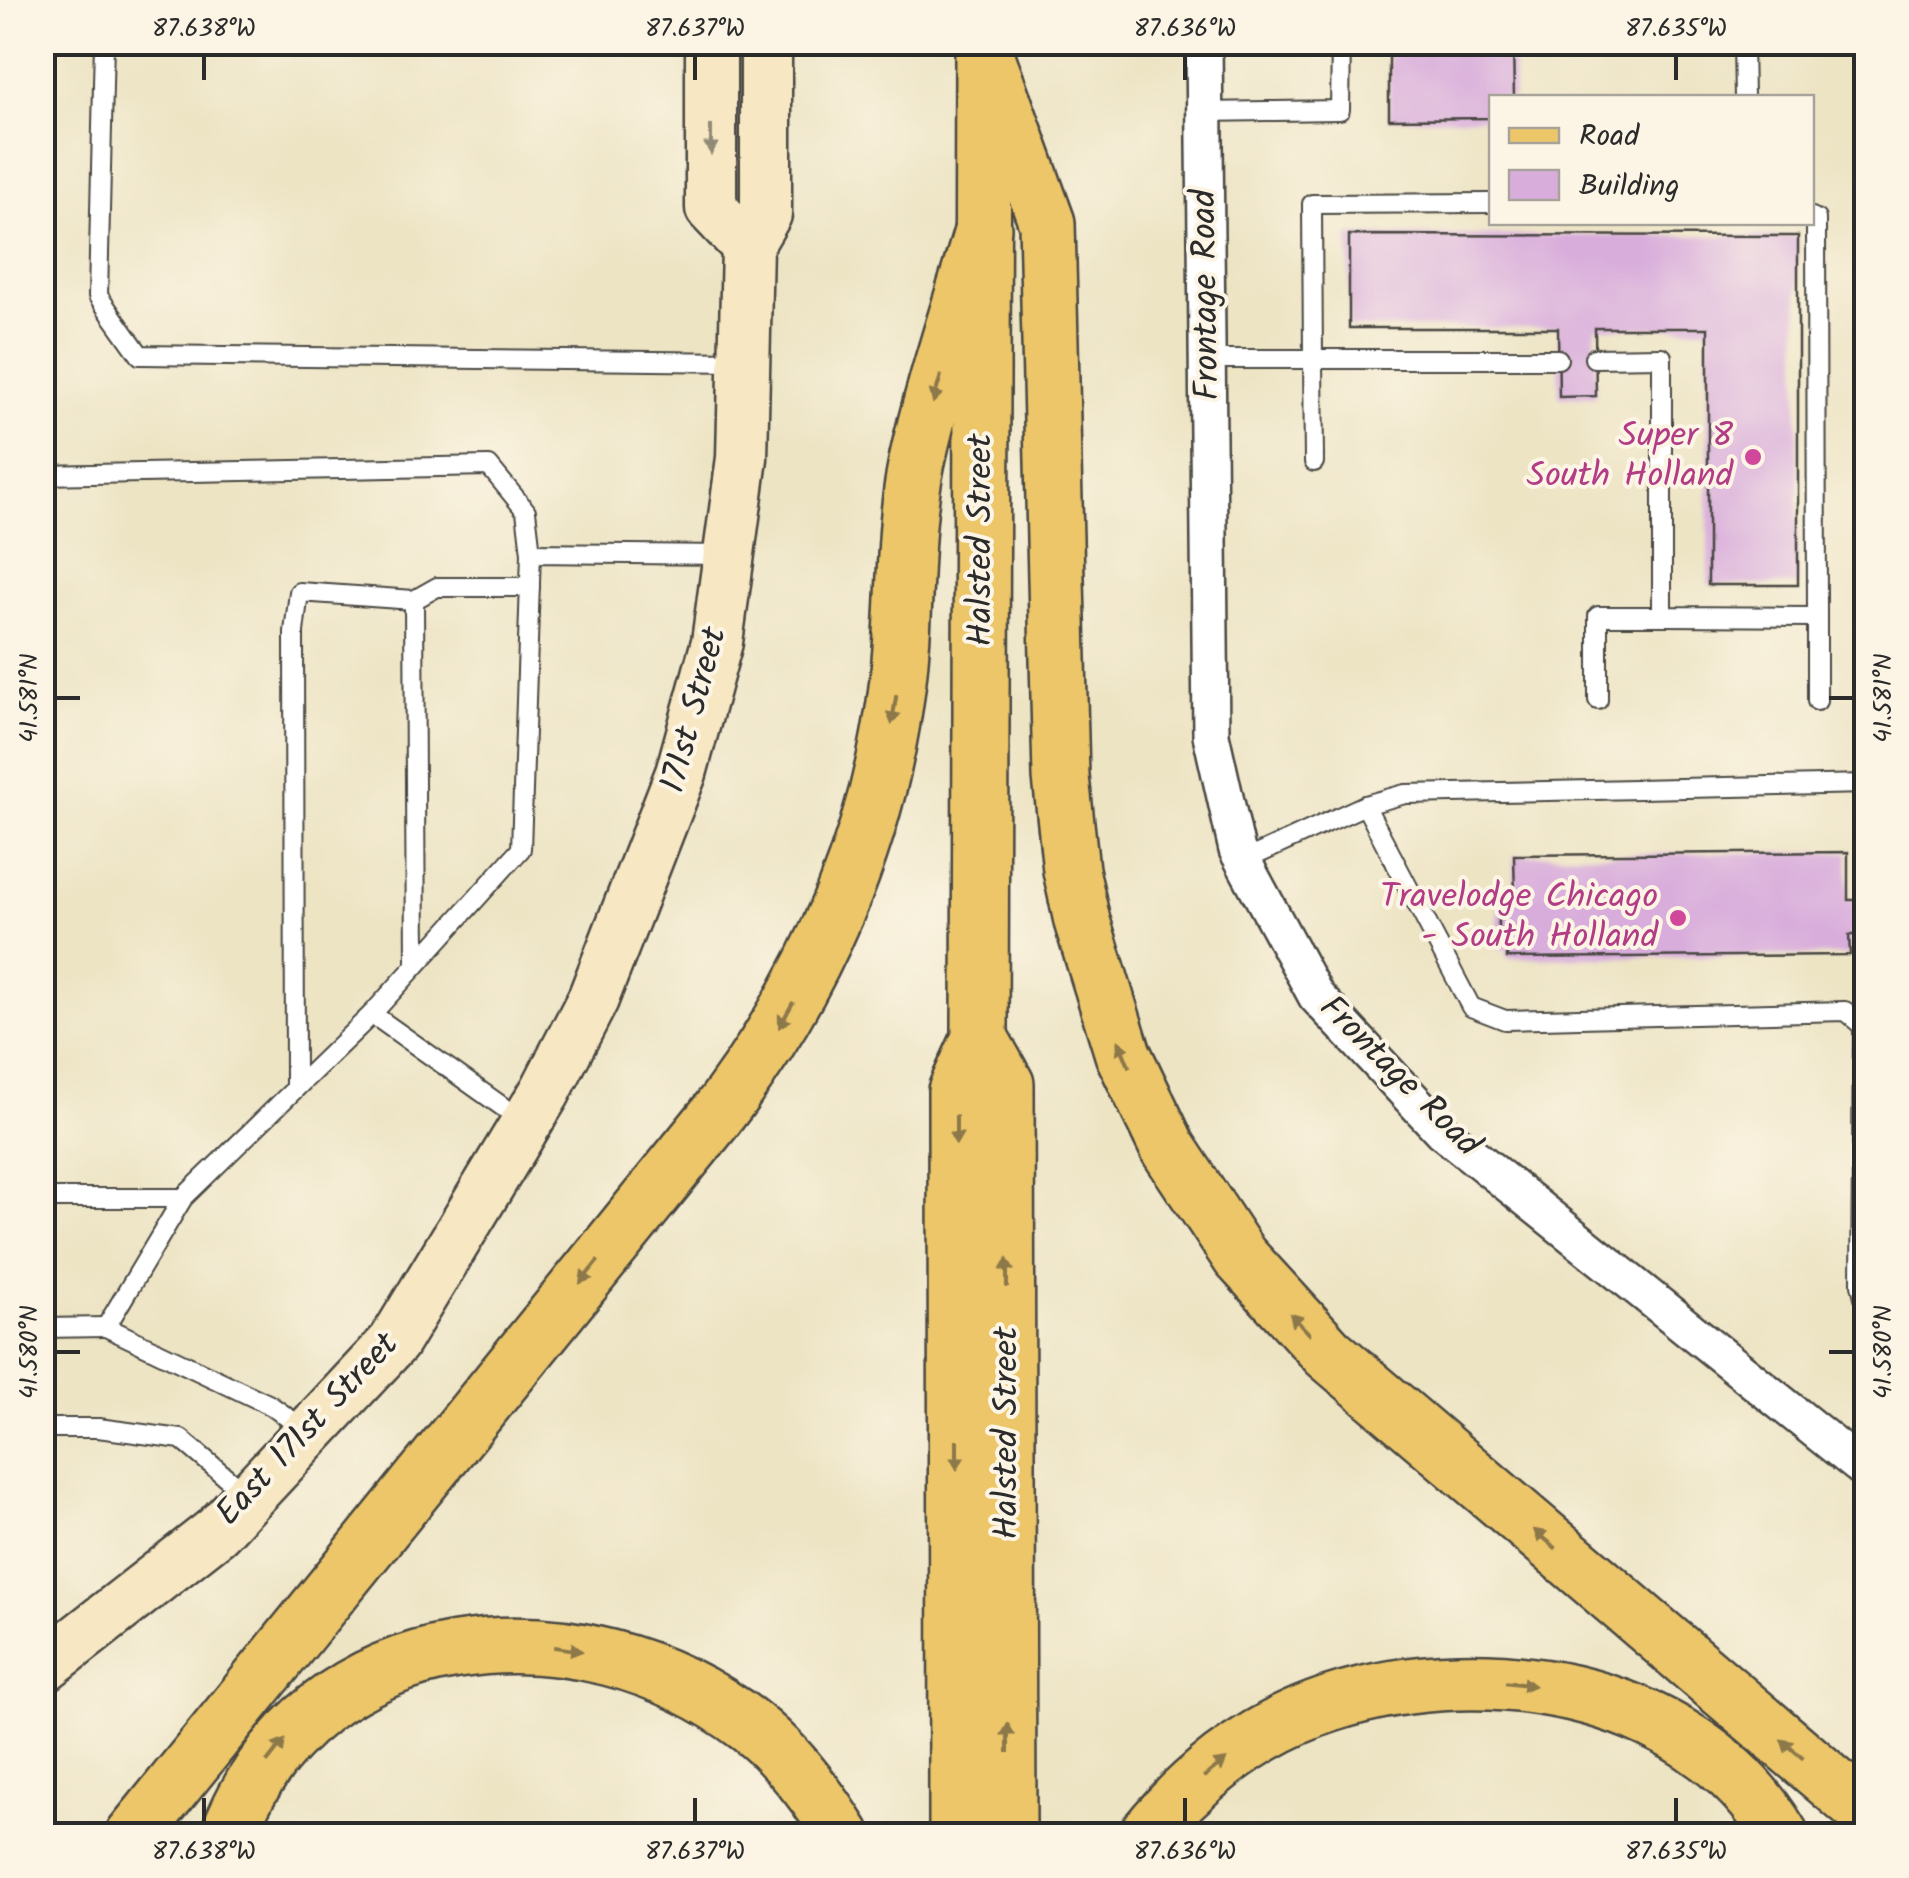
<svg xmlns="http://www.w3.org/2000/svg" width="1909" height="1878" font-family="Kalam,sans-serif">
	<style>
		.building { fill: #d8acdb }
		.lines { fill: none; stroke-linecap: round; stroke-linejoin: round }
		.lane-casing { stroke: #484742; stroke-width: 22 }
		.street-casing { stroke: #484742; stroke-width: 40 }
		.secondary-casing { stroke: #484742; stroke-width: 55 }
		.primary-casing { stroke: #484742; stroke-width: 60 }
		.highway-casing { stroke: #484742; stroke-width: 60 }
		.lane { stroke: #fff; stroke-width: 18 }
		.street { stroke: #fff; stroke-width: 35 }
		.secondary { stroke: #f7e8c3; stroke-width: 50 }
		.primary { stroke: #ecc669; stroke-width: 55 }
		.highway { stroke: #ecc669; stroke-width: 55 }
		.oneway { fill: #918a77 }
		.oneway2 { fill: #8c784a }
		.ticks { fill: none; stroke: #2b2b2b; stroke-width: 4 }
		.hotel-dot { fill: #d1479c; stroke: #fcf5e5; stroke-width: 4 }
		.labels { text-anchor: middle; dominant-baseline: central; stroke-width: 8; stroke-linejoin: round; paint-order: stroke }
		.street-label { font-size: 35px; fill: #2b2b2b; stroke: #fcf5e5 }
		.hotel-label { font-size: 35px; fill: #b23c85; stroke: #fcf5e5; text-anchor: end }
		.neatline { fill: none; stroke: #2b2b2b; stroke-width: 4 }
		.ticks-label { font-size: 25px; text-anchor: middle; fill: #2b2b2b }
	</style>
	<rect width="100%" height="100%" fill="#fcf5e5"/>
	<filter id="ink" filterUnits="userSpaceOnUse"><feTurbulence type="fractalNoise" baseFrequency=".01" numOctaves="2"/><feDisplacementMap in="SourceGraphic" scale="20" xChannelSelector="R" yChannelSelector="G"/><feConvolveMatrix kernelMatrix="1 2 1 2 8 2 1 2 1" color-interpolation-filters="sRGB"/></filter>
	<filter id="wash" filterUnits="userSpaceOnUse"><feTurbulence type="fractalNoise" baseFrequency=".0048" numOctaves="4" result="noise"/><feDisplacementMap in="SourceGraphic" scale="40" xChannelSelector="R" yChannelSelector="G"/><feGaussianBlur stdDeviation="2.25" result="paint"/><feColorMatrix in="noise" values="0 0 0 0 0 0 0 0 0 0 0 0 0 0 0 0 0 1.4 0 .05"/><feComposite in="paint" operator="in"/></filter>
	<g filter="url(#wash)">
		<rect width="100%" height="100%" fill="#ede4c4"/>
		<g id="blocks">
			<g class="building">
				<polygon points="1389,42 1513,42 1514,98 1492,98 1492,118 1389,119"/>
				<polygon points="1349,235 1798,236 1798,585 1708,585 1708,328 1595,328 1596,396 1559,397 1558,328 1349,328"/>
				<polygon points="1848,852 1848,900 1858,900 1858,935 1849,935 1850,955 1507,958 1507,949 1498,949 1498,900 1515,899 1514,855"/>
			</g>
		</g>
	</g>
	<g filter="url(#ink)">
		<use href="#blocks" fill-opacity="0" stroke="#484742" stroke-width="2.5"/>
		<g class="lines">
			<defs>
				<g id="lane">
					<polyline points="104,42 98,296 140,355 741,362"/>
					<polyline points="1743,42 1744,98"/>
					<polyline points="1204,112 1340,110 1341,42"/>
					<polyline points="1594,358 1662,357 1662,616 1817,617 1816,219 1812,217"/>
					<polyline points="1208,359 1313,359 1312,204 1492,203"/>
					<polyline points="1314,462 1313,359 1558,359"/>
					<polyline points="42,475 489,466 526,511 531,553"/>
					<polyline points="1817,617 1817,701"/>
					<polyline points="1598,700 1598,616 1662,616"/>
					<polyline points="1365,805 1471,1007 1505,1020 1845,1011 1863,1026 1861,1284 1866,1306"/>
					<polyline points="1243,861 1365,805 1405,794 1866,784"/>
					<polyline points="416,965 414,600 437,587 530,587"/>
					<polyline points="372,1014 521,849 531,553 727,555"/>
					<polyline points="295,1089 294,632 299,592 414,600"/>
					<polyline points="42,1198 183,1198"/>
					<polyline points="42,1328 106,1327"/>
					<polyline points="42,1428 98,1428 181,1439 246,1494"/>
					<polyline points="304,1429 270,1405 106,1327 183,1198 372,1014 524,1122"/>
				</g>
				<polyline id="street" points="1204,42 1211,735 1237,850 1316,996 1442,1131 1866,1471"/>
				<g id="secondary">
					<polyline points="711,42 711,208 747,246"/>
					<polyline points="42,1668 217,1531 394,1342 545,1092 593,999 681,773 717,642 742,458 747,246 766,214 766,42"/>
				</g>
				<g id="primary">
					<polyline points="980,1038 1006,1084 1008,1836"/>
					<polyline points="957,1836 956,1091 980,1038 983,51"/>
				</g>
				<g id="highway">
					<polyline points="983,46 1047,223 1061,777 1071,870 1082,921 1123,1054 1168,1148 1240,1257 1328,1353 1866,1812"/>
					<path d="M133 1836 713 1120C813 991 879 843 898 680 907 608 902 531 917 461 934 383 961 305 983 228"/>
					<path d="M228 1836C310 1617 581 1596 750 1726 788 1755 818 1796 843 1836"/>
					<path d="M1146 1836C1190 1781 1249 1734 1316 1709 1471 1651 1690 1682 1781 1836"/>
				</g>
			</defs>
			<use href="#lane" class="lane-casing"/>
			<use href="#street" class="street-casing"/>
			<use href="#secondary" class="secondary-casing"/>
			<use href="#primary" class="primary-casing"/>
			<use href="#highway" class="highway-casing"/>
			<use href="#lane" class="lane"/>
			<use href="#street" class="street"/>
			<use href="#secondary" class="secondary"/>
			<use href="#primary" class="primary"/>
			<use href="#highway" class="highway"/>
		</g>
		<defs><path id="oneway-solid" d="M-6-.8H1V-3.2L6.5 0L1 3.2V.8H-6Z" transform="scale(2.5)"/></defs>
		<use class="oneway" href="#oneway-solid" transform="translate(711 140) rotate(90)"/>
		<g class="oneway2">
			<use href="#oneway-solid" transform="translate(937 389) rotate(106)"/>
			<use href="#oneway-solid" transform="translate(894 710) rotate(99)"/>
			<use href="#oneway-solid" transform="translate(786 1015) rotate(119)"/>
			<use href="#oneway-solid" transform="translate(1124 1054) rotate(-112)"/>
			<use href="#oneway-solid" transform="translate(956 1130) rotate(90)"/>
			<use href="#oneway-solid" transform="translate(589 1272) rotate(129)"/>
			<use href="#oneway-solid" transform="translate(1007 1273) rotate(-90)"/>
			<use href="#oneway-solid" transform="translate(1300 1324) rotate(-134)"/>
			<use href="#oneway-solid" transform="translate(957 1455) rotate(90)"/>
			<use href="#oneway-solid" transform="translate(1545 1539) rotate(-140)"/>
			<use href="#oneway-solid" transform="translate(568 1649) rotate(9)"/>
			<use href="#oneway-solid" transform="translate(1520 1684) rotate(7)"/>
			<use href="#oneway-solid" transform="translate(1008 1738) rotate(-90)"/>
			<use href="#oneway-solid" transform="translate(1792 1749) rotate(-139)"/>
			<use href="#oneway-solid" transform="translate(276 1751) rotate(-52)"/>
			<use href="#oneway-solid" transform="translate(1215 1768) rotate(-38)"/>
		</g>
	</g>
	<path class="ticks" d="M204 55V80M695 55V80M1185 55V80M1676 55V80M55 698H80M1829 698H1854M55 1352H80M1829 1352H1854M204 1798V1823M695 1798V1823M1185 1798V1823M1676 1798V1823"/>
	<g class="hotel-dot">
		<circle cx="1753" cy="457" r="10"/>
		<circle cx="1678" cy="918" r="10"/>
	</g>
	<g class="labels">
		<g class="street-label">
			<text transform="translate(1207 295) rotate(-91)">Frontage Road</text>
			<text transform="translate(982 540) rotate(-90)">Halsted Street</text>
			<text transform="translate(695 710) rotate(-75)">171st Street</text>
			<text transform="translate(1399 1077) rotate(45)">Frontage Road</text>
			<text transform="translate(308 1430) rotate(-47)">East 171st Street</text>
			<text transform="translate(1008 1433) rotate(-90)">Halsted Street</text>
		</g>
		<g class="hotel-label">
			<text x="1733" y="437">Super 8<tspan x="1733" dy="40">South Holland</tspan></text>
			<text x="1658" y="898">Travelodge Chicago<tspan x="1658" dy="40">- South Holland</tspan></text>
		</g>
	</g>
	<rect width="1909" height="1878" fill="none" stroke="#fcf5e5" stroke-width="110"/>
	<rect x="1489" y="95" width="325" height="130" fill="#fcf5e5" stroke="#a8a49b" stroke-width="2.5"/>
	<rect x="1509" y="128" width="50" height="15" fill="#ecc669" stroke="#a8a49b" stroke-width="2.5"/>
	<text x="1579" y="145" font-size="30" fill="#2b2b2b">Road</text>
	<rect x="1509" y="170" width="50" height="30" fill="#d8acdb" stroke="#a8a49b" stroke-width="2.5"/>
	<text x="1579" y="195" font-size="30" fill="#2b2b2b">Building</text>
	<rect x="55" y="55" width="1799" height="1768" class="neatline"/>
	<g class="ticks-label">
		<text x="204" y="36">87.638°W</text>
		<text x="695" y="36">87.637°W</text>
		<text x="1185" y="36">87.636°W</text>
		<text x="1676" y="36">87.635°W</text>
		<text transform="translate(28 698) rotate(-90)" y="9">41.581°N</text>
		<text transform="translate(1882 698) rotate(-90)" y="9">41.581°N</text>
		<text transform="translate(28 1352) rotate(-90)" y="9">41.580°N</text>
		<text transform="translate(1882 1352) rotate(-90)" y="9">41.580°N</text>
		<text x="204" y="1859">87.638°W</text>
		<text x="695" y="1859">87.637°W</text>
		<text x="1185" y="1859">87.636°W</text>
		<text x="1676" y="1859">87.635°W</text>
	</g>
</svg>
